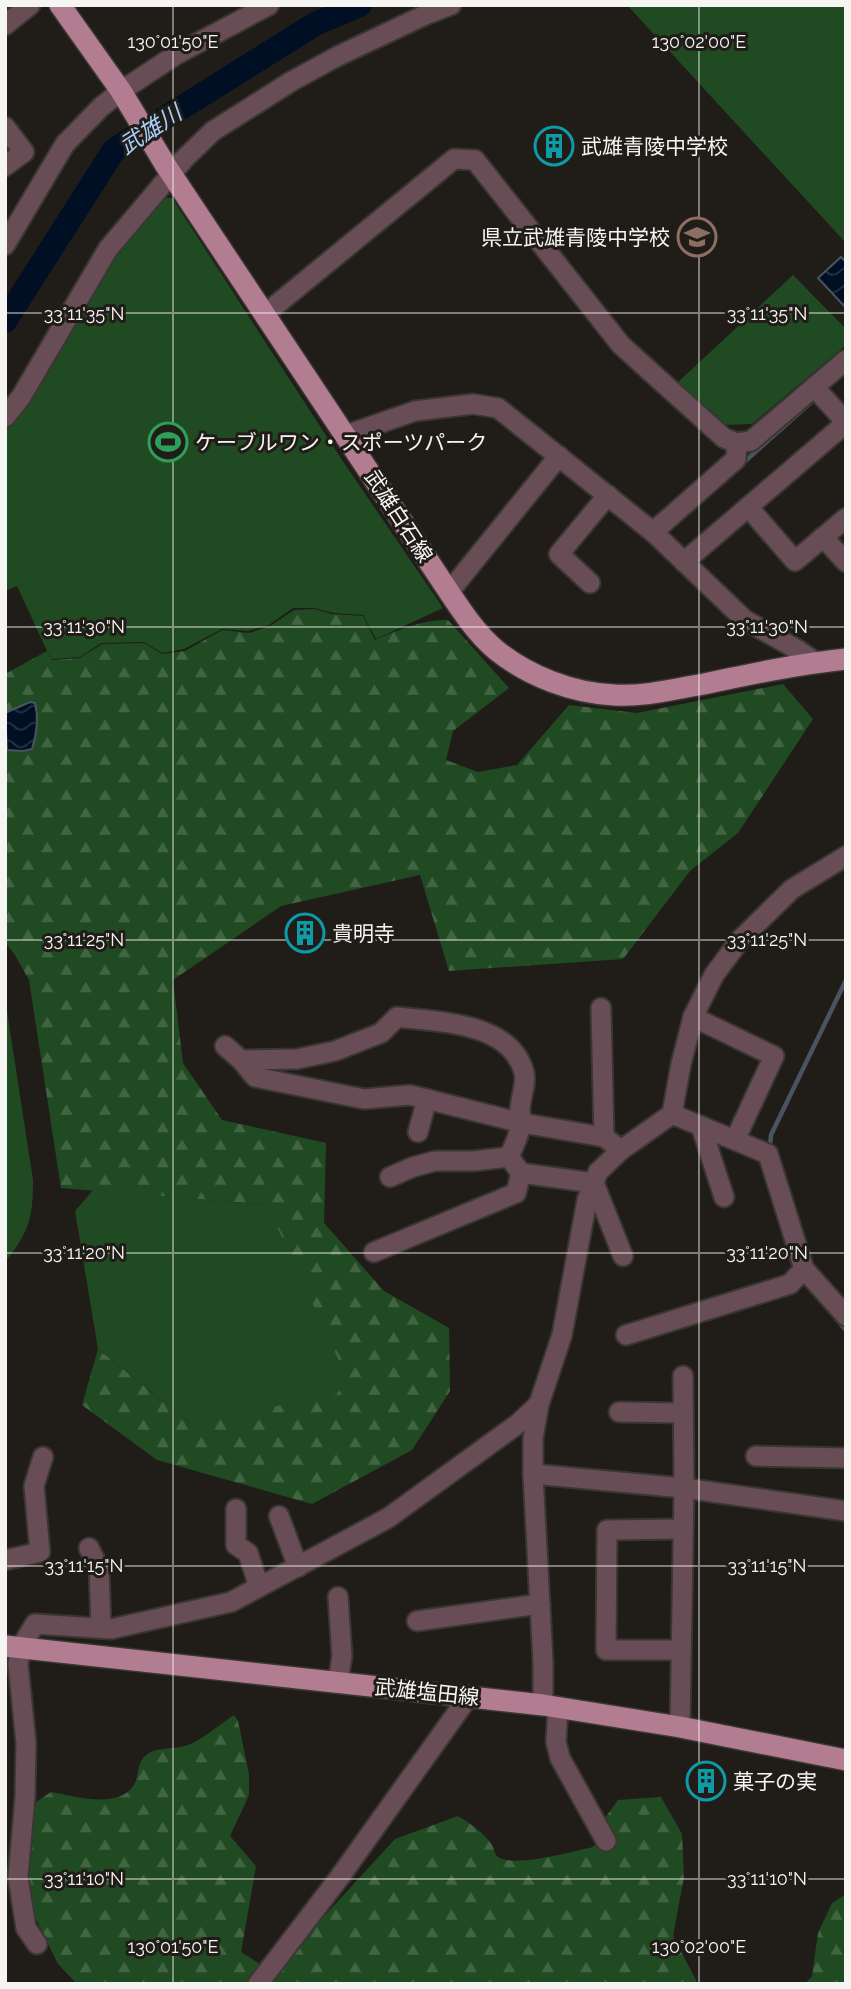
<svg xmlns="http://www.w3.org/2000/svg" width="851" height="1989" font-family="Raleway,'Noto Sans JP',sans-serif">
	<style>
		.forest { fill: url(#forest-firs) }
		.pitch { fill: #204a22 }
		.water { fill: url(#water-waves); stroke: #4a5461; stroke-width: 2 }
		.lines { fill: none; stroke-linecap: round; stroke-linejoin: round }
		.stream { stroke: #4a5461; stroke-width: 4.5 }
		.river { stroke: #000f23; stroke-width: 24 }
		.minor-casing { stroke: #3a3733; stroke-width: 23 }
		.major-casing { stroke: #3a3733; stroke-width: 24 }
		.minor { stroke: #684d57; stroke-width: 19 }
		.major { stroke: #b27c91; stroke-width: 21 }
		.ticks { fill: none; stroke: #f7f5f2; stroke-width: 2; stroke-opacity: 0.45 }
		.labels { text-anchor: middle; dominant-baseline: central; stroke-width: 6; stroke-linejoin: round; paint-order: stroke }
		.poi-label { font-size: 21px; fill: #f7f5f2; stroke: #201d19; text-anchor: start }
		.street-label { font-size: 21px; fill: #f7f5f2; stroke: #201d19 }
		.water-label { font-size: 23px; font-style: italic; fill: #a8cff7; stroke: #201d19 }
		.ticks-label { font-size: 18px; text-anchor: middle; fill: #f7f5f2; stroke: #201d19; stroke-width: 6; stroke-linejoin: round; paint-order: stroke }
	</style>
	<defs>
		<pattern id="forest-firs" width="22" height="20" patternUnits="userSpaceOnUse" patternTransform="scale(1.75)"><rect width="22" height="20" fill="#204a22"/><path d="M5 1l3.5 6h-7zM16 11l3.5 6h-7z" fill="#416543"/></pattern>
		<pattern id="water-waves" width="16" height="10" patternUnits="userSpaceOnUse" patternTransform="scale(1.75)"><rect width="16" height="10" fill="#000f23"/><path d="M0 5q4-4 8 0t8 0" fill="none" stroke="#263343"/></pattern>
	</defs>
	<rect width="100%" height="100%" fill="#201d19"/>
	<g class="forest">
		<path d="M314 609 332 614 363 616 375 640C400 629 421 620 448 620L509 688 453 731 446 760 478 772 517 765 569 705 637 713 783 684 813 719 738 833 690 871 623 959 449 971 420 875 281 906 173 980 183 1063 222 1120 326 1143 324 1223 384 1291 449 1328 450 1391 412 1450 312 1504 157 1460 82 1405 98 1349 191 1423 267 1205 61 1188 29 980 15 955 5 942V674L47 651 52 660 80 658 102 644 144 643 162 654 185 651 222 630 249 633 270 626 294 610Z"/>
		<path d="M234 1715 238 1721 249 1774V1795L230 1836 256 1866 241 1952 273 1972 395 1839 458 1816C471 1824 483 1832 492 1845 494 1848 494 1852 496 1855 508 1870 574 1851 593 1847L599 1839 605 1818 618 1800 661 1797 682 1834 684 1877 673 1936 698 1984H77L58 1964 33 1913 21 1821 33 1804 51 1792C74 1796 118 1810 134 1785 139 1776 137 1762 146 1755 158 1746 175 1750 188 1745 200 1741 222 1723 234 1715Z"/>
		<polygon points="846,1894 846,1984 805,1984 812,1976 818,1933 832,1903"/>
	</g>
	<g class="pitch">
		<polygon points="627,5 846,5 846,243"/>
		<polygon points="163,198 172,198 342,460 443,608 376,639 363,615 333,613 314,608 293,608 269,625 248,631 222,629 184,649 162,653 144,642 101,643 80,657 52,659 47,651 17,586 5,591 5,424 113,255"/>
		<polygon points="793,275 846,329 846,345 752,424 724,425 677,383"/>
		<path d="M5 998 33 1180C33 1218 29 1232 5 1262Z"/>
		<polygon points="93,1190 267,1205 346,1376 337,1394 191,1423 98,1349 75,1211"/>
	</g>
	<g class="water">
		<polygon points="841,257 846,262 846,308 818,278"/>
		<path d="M30 702 35 703C39 719 37 733 32 749L23 751 7 750 5 713Z"/>
	</g>
	<g class="lines">
		<g class="stream">
			<polyline points="743,463 817,397"/>
			<polyline points="770,1147 771,1135 846,980"/>
			<polyline points="836,1319 846,1330"/>
		</g>
		<polyline class="river" points="5,321 114,150 315,24 360,5"/>
		<defs>
			<g id="minor">
				<polyline points="5,25 30,5"/>
				<polyline points="5,127 24,152 5,166"/>
				<polyline points="5,245 65,144 101,107 121,91 177,54 269,5"/>
				<polyline points="265,314 454,159 475,160 621,345 724,438 737,443 751,441 846,360"/>
				<polyline points="814,387 846,422"/>
				<polyline points="5,417 21,397 108,249 184,159 213,131 292,81 338,56 425,15 451,5"/>
				<polyline points="346,435 415,411 473,404 498,408 653,532 745,620 798,650 815,662"/>
				<polyline points="748,507 795,561 846,518"/>
				<polyline points="653,532 736,459 737,443"/>
				<polyline points="823,537 846,562"/>
				<polyline points="684,562 846,423"/>
				<polyline points="590,583 559,554 608,495"/>
				<polyline points="449,592 559,456"/>
				<polyline points="601,1008 604,1137"/>
				<polyline points="693,1017 774,1056 735,1140"/>
				<polyline points="225,1046 241,1060 255,1077 364,1099 410,1095 522,1123 604,1137 621,1150"/>
				<path d="M241 1060 297 1059 335 1051 381 1033 397 1017C440 1022 510 1022 524 1072 527 1084 520 1098 520 1110 520 1114 522 1118 521 1121 521 1133 513 1147 509 1157L521 1173"/>
				<polyline points="672,1114 768,1154 804,1269 846,1316"/>
				<polyline points="701,1126 724,1197"/>
				<polyline points="418,1132 427,1099"/>
				<polyline points="390,1177 413,1167 435,1161 473,1161 509,1157"/>
				<polyline points="374,1252 516,1193 521,1173 594,1183 623,1256"/>
				<polyline points="626,1335 790,1284 804,1269"/>
				<polyline points="619,1412 683,1413"/>
				<polyline points="756,1456 846,1458"/>
				<polyline points="533,1474 684,1488 846,1511"/>
				<polyline points="236,1509 236,1545 248,1553 259,1587"/>
				<polyline points="279,1516 298,1567"/>
				<polyline points="89,1548 99,1568 101,1628"/>
				<polyline points="5,1560 40,1552 34,1486 43,1457"/>
				<polyline points="338,1597 342,1656 338,1682"/>
				<polyline points="417,1621 540,1604"/>
				<polyline points="681,1650 606,1650 607,1530 683,1529"/>
				<polyline points="543,1705 543,1662 533,1474 533,1438 539,1404 562,1335 587,1200 598,1172 621,1150 672,1114 681,1064 693,1017 714,975 740,940 792,889 846,856"/>
				<polyline points="558,1707 556,1742 560,1758 606,1841"/>
				<polyline points="680,1727 684,1488 683,1376"/>
				<polyline points="37,1944 26,1928 18,1877 25,1797 26,1743 18,1664 21,1647 35,1624 111,1629 231,1602 388,1518 519,1423 539,1404"/>
				<polyline points="258,1984 339,1878 469,1696"/>
			</g>
			<g id="major">
				<path d="M60 5 121 91 166 166 449 592C463 613 477 634 496 650 528 676 572 693 614 695 644 697 674 689 704 684 751 674 798 664 846 659"/>
				<polyline points="5,1646 543,1705 680,1727 846,1760"/>
			</g>
		</defs>
		<use href="#minor" class="minor-casing"/>
		<use href="#major" class="major-casing"/>
		<use href="#minor" class="minor"/>
		<use href="#major" class="major"/>
	</g>
	<path class="ticks" d="M173 5V1984M699 5V1984M5 313H846M5 627H846M5 940H846M5 1253H846M5 1566H846M5 1879H846"/>
	<defs>
		<symbol id="building-ring" viewBox="-11 -11 22 22"><circle r="9.5" fill="#201d19" stroke="#0f9aa8" stroke-width="1.5"/><path d="M-4-6H4V6H1V3H-1V6H-4ZM-2.5-4.3h1.7v1.8h-1.7ZM.8-4.3h1.7v1.8H.8ZM-2.5-1h1.7V.8h-1.7ZM.8-1h1.7V.8H.8Z" fill="#0f9aa8"/></symbol>
		<symbol id="school-ring" viewBox="-11 -11 22 22"><circle r="9.5" fill="#201d19" stroke="#8d6e63" stroke-width="1.5"/><path d="M0-5L7-2L0 1L-7-2ZM-4 1L0 2.5L4 1V4Q0 6-4 4Z" fill="#8d6e63"/></symbol>
		<symbol id="stadium-ring" viewBox="-11 -11 22 22"><circle r="9.5" fill="#201d19" stroke="#2e9e5b" stroke-width="1.5"/><path d="M0-5a6.5 5 0 1 0 0 10a6.5 5 0 1 0 0-10ZM-3.5-1.8h7v3.6h-7Z" fill="#2e9e5b"/></symbol>
	</defs>
	<g fill-rule="evenodd">
		<use href="#building-ring" x="532" y="124" width="44" height="44"/>
		<use href="#school-ring" x="675" y="215" width="44" height="44"/>
		<use href="#stadium-ring" x="146" y="420" width="44" height="44"/>
		<use href="#building-ring" x="283" y="911" width="44" height="44"/>
		<use href="#building-ring" x="684" y="1759" width="44" height="44"/>
	</g>
	<g class="labels">
		<g class="poi-label">
			<text x="581" y="146">武雄青陵中学校</text>
			<text x="670" y="237" text-anchor="end">県立武雄青陵中学校</text>
			<text x="195" y="442">ケーブルワン・スポーツパーク</text>
			<text x="332" y="933">貴明寺</text>
			<text x="733" y="1781">菓子の実</text>
		</g>
		<g class="street-label">
			<text transform="translate(399 516) rotate(57)">武雄白石線</text>
			<text transform="translate(427 1692) rotate(6)">武雄塩田線</text>
		</g>
		<g class="water-label">
			<text transform="translate(150 129) rotate(-33)">武雄川</text>
		</g>
	</g>
	<g class="ticks-label">
		<text x="173" y="48">130°01'50"E</text>
		<text x="699" y="48">130°02'00"E</text>
		<text x="84" y="320">33°11'35"N</text>
		<text x="767" y="320">33°11'35"N</text>
		<text x="84" y="633">33°11'30"N</text>
		<text x="767" y="633">33°11'30"N</text>
		<text x="84" y="946">33°11'25"N</text>
		<text x="767" y="946">33°11'25"N</text>
		<text x="84" y="1259">33°11'20"N</text>
		<text x="767" y="1259">33°11'20"N</text>
		<text x="84" y="1572">33°11'15"N</text>
		<text x="767" y="1572">33°11'15"N</text>
		<text x="84" y="1885">33°11'10"N</text>
		<text x="767" y="1885">33°11'10"N</text>
		<text x="173" y="1953">130°01'50"E</text>
		<text x="699" y="1953">130°02'00"E</text>
	</g>
	<rect width="851" height="1989" fill="none" stroke="#f7f5f2" stroke-width="14"/>
</svg>
